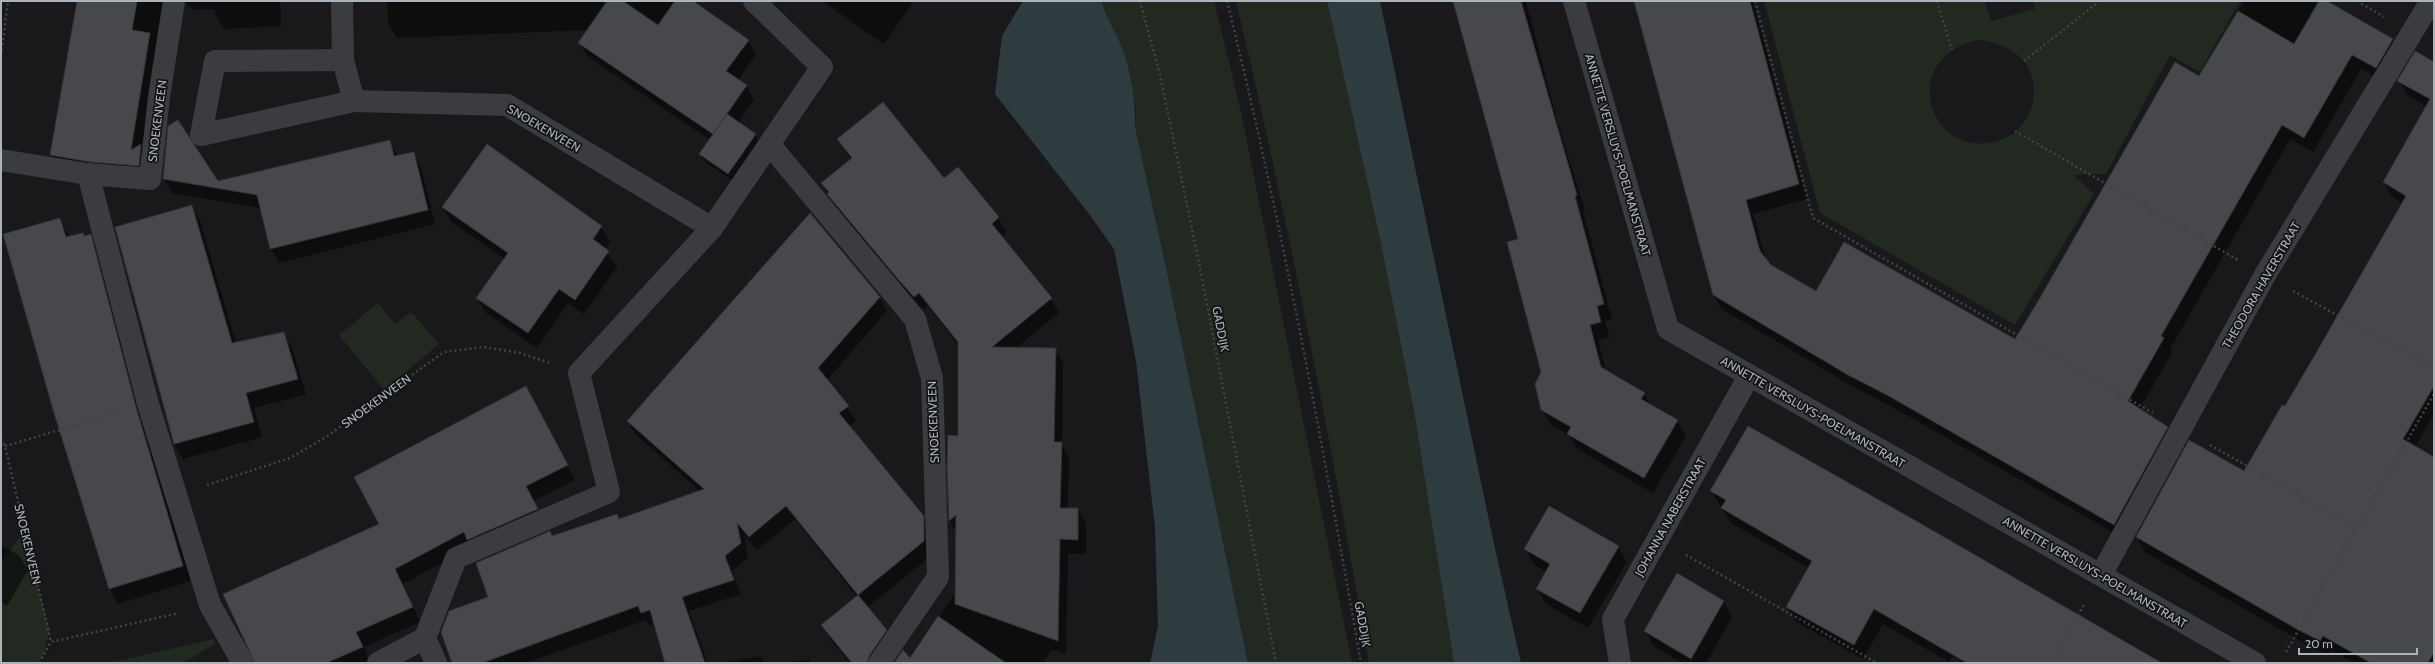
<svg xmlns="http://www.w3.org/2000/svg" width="2435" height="664" font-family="Cabin,sans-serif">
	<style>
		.green { fill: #212921; fill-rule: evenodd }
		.water { fill: #2f3c3f }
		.shadow { fill: #0007 }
		.building { fill: #46484b; stroke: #333437 }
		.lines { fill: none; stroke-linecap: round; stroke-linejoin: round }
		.path { stroke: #404447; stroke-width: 2.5; stroke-dasharray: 2 3; stroke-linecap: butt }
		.pedestrian { stroke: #3a3c40; stroke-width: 22 }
		.minor { stroke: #3a3c40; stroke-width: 22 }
		.labels { text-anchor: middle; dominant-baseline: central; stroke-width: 3.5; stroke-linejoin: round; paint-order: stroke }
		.street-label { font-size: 12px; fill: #acb4bb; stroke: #141416 }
	</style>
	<rect width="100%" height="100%" fill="#19191b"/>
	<g class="green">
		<polygon points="1102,1 1214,1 1240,107 1352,663 1248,663 1167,272 1135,127 1136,110"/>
		<path d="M1236 1H1327L1381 244 1414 411 1454 663H1369C1331 441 1288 220 1236 1Z"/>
		<path d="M1764 1H1985L1991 21 2035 9 2033 1H2240L2200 72 2170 55 2106 174 2074 175 2094 194 2015 325 1820 213ZM1978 40C2016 44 2043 68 2031 109 2027 122 2015 135 2003 139 1931 167 1894 58 1978 40Z"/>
		<polygon points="378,303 395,324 411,312 439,344 384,390 339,335"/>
		<polygon points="23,532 50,630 43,656 37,663 1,663 1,562"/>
		<polygon points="214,639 215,644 183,663 109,663"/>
	</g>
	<g class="water">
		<path d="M1023 1H1102C1106 20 1118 35 1124 53 1131 76 1136 103 1135 127L1167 272 1248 663H1150L1158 626 1155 528 1136 361 1114 249 1089 214 995 94 1002 36Z"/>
		<polygon points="1327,1 1380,1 1494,544 1521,663 1454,663 1414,411 1381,244"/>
	</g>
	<g class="shadow">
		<polygon points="78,1 280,1 281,26 224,29 215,14 215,9 194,10 185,3 166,10 142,147 149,160 147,180 60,170 51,155"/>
		<polygon points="387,1 691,1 748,40 756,55 738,80 746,85 754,100 738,123 755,134 759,142 733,181 705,162 700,154 710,140 588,57 580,43 588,30 397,38 388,23"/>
		<polygon points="822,1 914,1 884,44"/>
		<polygon points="1454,1 1526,1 1557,121 1585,210 1583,211 1612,319 1605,321 1609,337 1598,340 1606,371 1644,394 1651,406 1677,421 1686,436 1653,493 1577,449 1570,436 1551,425 1542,410 1542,372 1519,240"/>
		<polygon points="1635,1 1753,1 1807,199 1753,214 1766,260 1770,265 1817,292 2015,340 2199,77 2244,1 2325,1 2392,40 2401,55 2384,82 2361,69 2313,152 2290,139 2170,349 2172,353 2139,410 2167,428 2175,442 2123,538 1896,409 1857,389 1722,309 1713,295"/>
		<polygon points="2434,65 2434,414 2415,447 2434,459 2434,663 2355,663 2331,650 2328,655 2304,643 2145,552 2137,537 2245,472 2285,408 2403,203 2392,197 2384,182 2427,107 2407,95 2399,81"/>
		<polygon points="169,127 218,182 389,141 398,156 413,153 421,167 435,224 279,263 271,249 261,208 172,193 164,179"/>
		<polygon points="838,140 944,179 998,218 1007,232 1001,237 1051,299 1059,313 1016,348 1055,349 1063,363 1062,445 1069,458 1068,509 1078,509 1086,523 1086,554 1068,554 1066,654 1052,649 1043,663 914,663 914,653 957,590 957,534 950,521 948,468 959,437 959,346 928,306 923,310 837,209 822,183 851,160"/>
		<polygon points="192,206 200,221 236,343 283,333 292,348 306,394 254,408 262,437 183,459 174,444 116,228"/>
		<polygon points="443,207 601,227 610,242 605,249 617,267 584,314 568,303 537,348 486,313 477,298 505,259 451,222"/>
		<polygon points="60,219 69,237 90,236 99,251 144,423 191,581 118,604 110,589 4,235"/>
		<polygon points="879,297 887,311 827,380 856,420 849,426 923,516 931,530 932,555 867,608 894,644 882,663 850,663 830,639 822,625 857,597 795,519 757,550 744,534 748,557 732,571 741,594 689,611 708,663 666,663 655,624 649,626 646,620 527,663 453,663 489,598 552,537 619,520 700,491 636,435 628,422"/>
		<polygon points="534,402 575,480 533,501 545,524 472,546 403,584 420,622 364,647 370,661 366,663 280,663 380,525"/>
		<polygon points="1711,491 2162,663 1964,663 1952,656 1949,662 1883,624 1863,659 1796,622 1787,607 1809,568 1731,523"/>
		<polygon points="1,546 19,555 28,570 7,606 1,602"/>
		<polygon points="1618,547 1627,562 1588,628 1546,604 1537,589 1547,572 1534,565 1526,549"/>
		<polygon points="1724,601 1732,617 1706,663 1682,663 1654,646 1645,631"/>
		<polygon points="761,656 765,663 719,663"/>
		<polygon points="809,659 811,663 789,663"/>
	</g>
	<g class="building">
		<polygon points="77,1 137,1 132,30 150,33 131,150 141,144 139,166 90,162 50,155"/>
		<polygon points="607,1 623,1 658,25 675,1 693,1 749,40 726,71 747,85 713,134 578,43"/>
		<polygon points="1453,1 1521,1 1577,195 1575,196 1604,304 1597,306 1601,322 1590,325 1601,367 1645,393 1641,399 1678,420 1644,478 1567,434 1571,427 1541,410 1535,384 1541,372 1507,242 1518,239"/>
		<polygon points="1634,1 1750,1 1799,184 1746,200 1760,251 1771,265 1816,291 1844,242 2015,339 2037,303 2175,62 2199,76 2238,11 2294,44 2319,1 2327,1 2393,39 2376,68 2352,55 2304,138 2282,125 2161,336 2164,338 2128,401 2168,427 2114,525 1887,395 1848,375 1713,295"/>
		<polygon points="2415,51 2434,62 2434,386 2403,439 2434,457 2434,652 2428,663 2371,663 2323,636 2320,641 2295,628 2136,537 2189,440 2244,471 2282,405 2285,406 2316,353 2406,196 2383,182 2430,99 2397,81"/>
		<polygon points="883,102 944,178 958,167 999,217 992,224 1052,298 992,347 1056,348 1054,442 1062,442 1060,508 1078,508 1078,540 1060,539 1058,641 955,604 956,515 949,521 947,468 948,435 958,436 958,342 919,293 914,297 897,278 827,194 829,192 821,183 852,158 837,139"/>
		<polygon points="727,114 756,134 728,174 699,154"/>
		<polygon points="178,120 218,181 390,140 394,156 414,152 428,210 270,249 257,195 163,179 168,126"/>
		<polygon points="487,144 602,226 593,239 609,251 575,300 559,289 528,333 476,298 508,253 442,207"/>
		<polygon points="192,205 232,343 284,332 298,379 246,393 254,422 174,444 115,227"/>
		<polygon points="810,213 880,297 818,368 849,406 839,413 924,516 924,541 858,595 887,630 869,656 867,663 852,663 821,625 858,595 786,506 749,537 737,523 741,543 725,556 734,580 682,597 705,663 665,663 650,610 641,613 638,606 482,663 452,663 441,632 449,611 488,597 476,563 550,531 552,536 617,514 619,519 704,489 627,421"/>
		<polygon points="60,218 66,237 83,233 84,236 91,234 136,407 183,566 109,589 54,413 3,234"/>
		<polygon points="526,386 568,465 526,486 538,509 467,540 464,532 395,569 413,607 356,632 363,647 326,663 255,663 223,594 379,524 354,477"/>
		<polygon points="1748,426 1918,522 2162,663 1967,663 1874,609 1854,645 1786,607 1812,561 1721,508 1726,500 1710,491"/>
		<polygon points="1549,506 1619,546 1580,613 1536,589 1550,564 1524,549"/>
		<polygon points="1677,573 1724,601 1691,659 1644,631"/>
		<polygon points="938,616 1006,663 894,663 903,650 910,658"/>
	</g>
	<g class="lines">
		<g class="path">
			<polyline points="1140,1 1160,75 1198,258 1276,663"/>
			<path d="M1227 1C1281 219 1322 441 1361 663"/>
			<polyline points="1755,1 1813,218 2153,413"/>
			<polyline points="1937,1 1952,50"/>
			<polyline points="2357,1 2384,17"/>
			<polyline points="1,55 8,1"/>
			<polyline points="2024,61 2100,1"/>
			<polyline points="2015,131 2238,260"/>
			<polyline points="2293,291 2434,368"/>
			<polyline points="1,439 5,446 51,642"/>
			<polyline points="2210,445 2357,528"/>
			<polyline points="5,446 118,413"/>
			<polyline points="207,485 290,458 326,437 444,352 484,347 520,353 550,363"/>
			<polyline points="1686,555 1877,663"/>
			<polyline points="2286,652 2434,394"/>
			<polyline points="39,663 51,642 179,613"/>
			<polyline points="2050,663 2085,603"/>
		</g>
		<g class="pedestrian">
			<polyline points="1,160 88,174 150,179 159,97 174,1"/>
			<polyline points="88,174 148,404 210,605 243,663"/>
		</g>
		<g class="minor">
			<polyline points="342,1 343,60 354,101 507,105 712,228"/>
			<polyline points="1574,1 1668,329 2255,663"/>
			<polyline points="343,60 215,61 201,135 354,101"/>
			<polyline points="770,145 915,319 932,378 938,577 879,663"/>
			<polyline points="2101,575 2265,275 2431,1"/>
			<polyline points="425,638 436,663"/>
			<polyline points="378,663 425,638 456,558 609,492 579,373 712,228 822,67 754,1"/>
			<polyline points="1620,663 1613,619 1749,376"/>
		</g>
	</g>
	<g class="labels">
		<g class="street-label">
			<text transform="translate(157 121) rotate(-83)">SNOEKENVEEN</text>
			<text transform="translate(544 128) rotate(30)">SNOEKENVEEN</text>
			<text transform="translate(1618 155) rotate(74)">ANNETTE VERSLUYS-POELMANSTRAAT</text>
			<text transform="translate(2261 285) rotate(-60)">THEODORA HAVERSTRAAT</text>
			<text transform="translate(1221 329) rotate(79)">GADDIJK</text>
			<text transform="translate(376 401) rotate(-36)">SNOEKENVEEN</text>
			<text transform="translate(1813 412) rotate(30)">ANNETTE VERSLUYS-POELMANSTRAAT</text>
			<text transform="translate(933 422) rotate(-92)">SNOEKENVEEN</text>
			<text transform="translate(1670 517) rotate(-61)">JOHANNA NABERSTRAAT</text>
			<text transform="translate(28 544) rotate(77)">SNOEKENVEEN</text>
			<text transform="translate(2095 572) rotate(30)">ANNETTE VERSLUYS-POELMANSTRAAT</text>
			<text transform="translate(1363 624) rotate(80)">GADDIJK</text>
		</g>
	</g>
	<rect width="2435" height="664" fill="none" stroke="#acb4bb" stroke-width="4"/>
	<path d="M2299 648v6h118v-6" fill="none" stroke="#acb4bb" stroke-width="2"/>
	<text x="2305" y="648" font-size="12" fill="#acb4bb" stroke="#141416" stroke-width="3" paint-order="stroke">20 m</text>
</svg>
